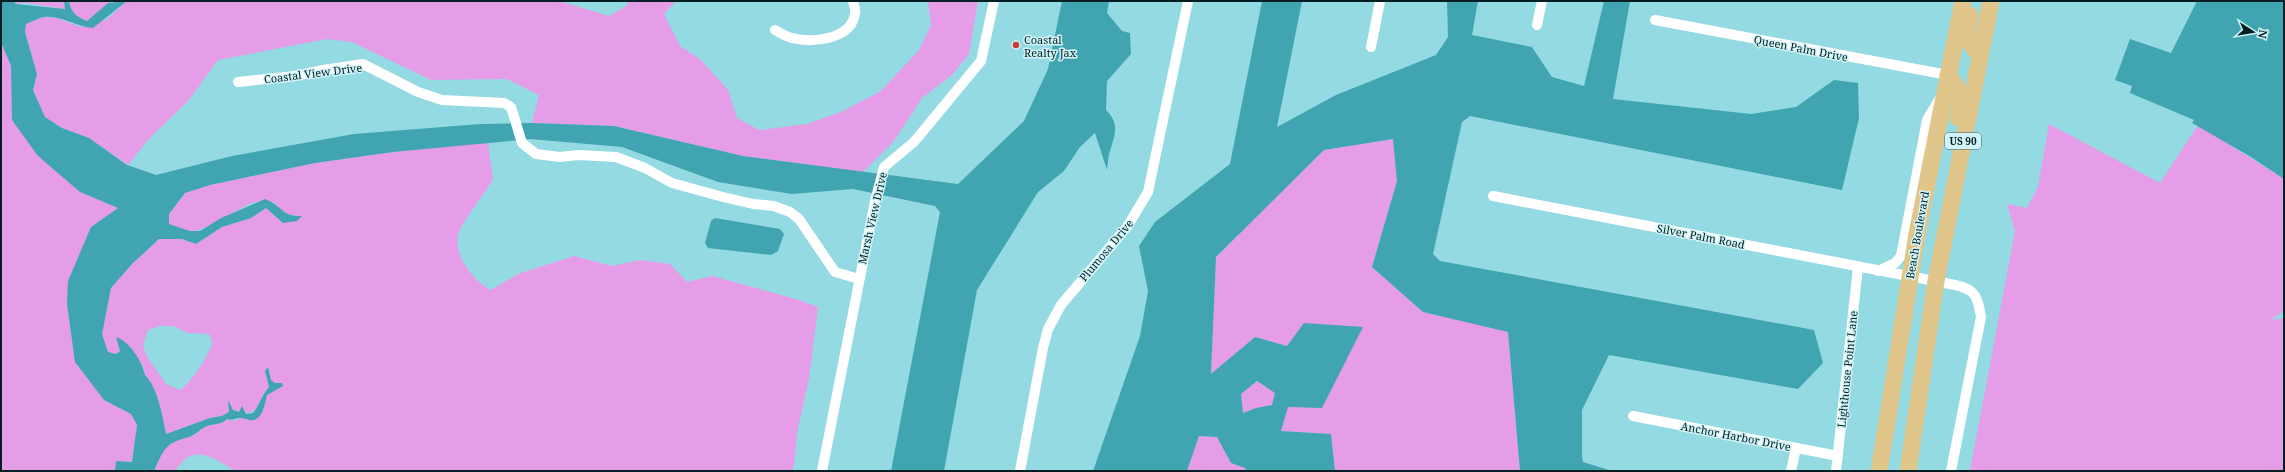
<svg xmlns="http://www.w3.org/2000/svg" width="2285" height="472" font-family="'Noto Serif',serif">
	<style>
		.green { fill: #e69de8; fill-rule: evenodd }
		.water { fill: #40a5b0; fill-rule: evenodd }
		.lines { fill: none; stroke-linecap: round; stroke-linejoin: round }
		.minor { stroke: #fff; stroke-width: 10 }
		.trunk { stroke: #e0c68a; stroke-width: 17 }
		.poi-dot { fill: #ca3b39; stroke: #d2f4f8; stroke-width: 1.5 }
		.labels { text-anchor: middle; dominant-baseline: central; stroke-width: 3; stroke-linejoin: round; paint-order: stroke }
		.shield { fill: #d2f4f8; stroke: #406063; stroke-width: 1 }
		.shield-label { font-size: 10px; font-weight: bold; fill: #022023 }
		.poi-label { font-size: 11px; fill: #022023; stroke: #d2f4f8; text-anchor: start }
		.street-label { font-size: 11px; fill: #022023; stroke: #d2f4f8 }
	</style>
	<rect width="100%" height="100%" fill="#94dae2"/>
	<g class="green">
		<polygon points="14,1 64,1 65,9 26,3 16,4"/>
		<path d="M69 1H112L87 21C76 16 71 13 69 1Z"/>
		<polygon points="127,1 559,1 609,16 626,6 629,1 676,1 664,14 680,46 701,60 728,90 737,118 759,130 807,124 841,112 881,91 919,50 931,25 928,1 978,1 969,54 952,75 922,98 894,141 863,172 743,156 614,126 532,123 539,95 507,79 431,80 352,42 327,39 218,60 189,100 148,140 128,165 89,138 62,128 45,117 33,90 37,74 25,32 26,24 43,17 57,18 81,27 106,20"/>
		<polygon points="1,42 11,66 13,120 26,137 80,192 119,208 67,304 75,362 104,400 131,414 137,425 132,462 116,461 115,471 1,471"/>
		<polygon points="2049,124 2160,183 2198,125 2284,179 2284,311 2271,320 2284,318 2284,471 1970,471 2015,231 2007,204 2027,208 2038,187"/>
		<polygon points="1394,139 1397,181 1372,267 1423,312 1508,331 1520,471 1335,471 1331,434 1280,431 1287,407 1287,346 1255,337 1211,374 1216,257 1324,150"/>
		<path d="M488 142 493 179C484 195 466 216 459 232 451 253 474 282 491 290L518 274 574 256 612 266 640 260 670 264 687 282 712 276 796 299 818 307 809 379 798 428 793 471H235C222 463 204 449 188 457 183 460 178 467 175 471H154C164 449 165 442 189 437 195 435 199 430 205 427 213 423 220 426 227 419L233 421 263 411 267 395 282 386V383L275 384 271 380 268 367 265 371 269 387C254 403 262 419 233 410L229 401V412L222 416 210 418 166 434C163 417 157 386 145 375L143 366 116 338 120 351 116 354 108 352 102 334 111 288 132 264 159 239H182L196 244 222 227 251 218 266 208 283 223 301 216C286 215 284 214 274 202 268 202 260 201 255 202 240 206 202 234 190 231 183 230 176 226 169 224V214L185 193 210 185 315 163 393 152ZM160 326H173L188 333 209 334C210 336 212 340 212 343 211 353 189 385 180 390L166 384 146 355 143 345 148 330Z"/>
		<polygon points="1257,381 1276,393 1272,406 1256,408 1243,413 1241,394"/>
		<polygon points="1199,436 1217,437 1231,463 1246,468 1247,471 1187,471"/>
	</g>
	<g class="water">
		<path d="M1 1H14L16 4 65 9 64 1H69C71 13 76 16 87 21L108 3 127 1 93 28C77 27 60 15 44 17 38 18 31 22 26 24L25 32 37 74 33 90 45 117 62 128 89 138 127 165 156 175 232 156 354 134 480 124 532 123 614 126 743 156 958 184 1024 121 1048 69 1062 1H1109L1107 13 1122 31 1130 33 1131 54 1107 81 1106 110C1120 124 1115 134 1110 151 1108 156 1108 164 1107 170L1095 133 1080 147 1064 171 1038 192 977 290 944 471H891L940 212 935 206 853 189 792 194 718 182 622 147 530 139 393 152 315 163 210 185 185 193 169 214V224L190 231H200L221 218 265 199C282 205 281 217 302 216L297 221 283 223 266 208 251 218 222 227 196 244 182 239H159L132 264 111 288 102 334 108 352 116 354 120 351 116 337C130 342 142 361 145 375 157 386 163 417 166 434L210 418 222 416 229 412 228 400 233 410 239 412 242 406 246 414 253 413C260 404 262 395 269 387L265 371 268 367 271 380 275 383H282L283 386 267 395C265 403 263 419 253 420 249 421 244 418 240 418 235 418 233 421 227 419 220 426 213 423 205 427 199 430 195 435 189 437 165 443 164 449 154 471H115L116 461 132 462 137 425 131 414 104 400 75 362 67 304 68 281 91 227 118 208 80 192 38 156 12 120 11 66 1 42Z"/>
		<path d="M1262 1H1302L1277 127 1336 95 1436 55 1448 37 1447 1H1478L1472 35 1532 47 1552 77 1584 86 1604 1H1630L1613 99 1751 114 1796 107 1834 80 1858 83 1859 118 1842 190 1470 116 1462 122 1433 254 1440 261 1814 330 1823 363 1798 389 1609 355 1582 410V457L1583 462 1612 471H1520L1508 332 1423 312 1372 267 1397 181 1393 139 1324 150 1216 257 1211 374 1255 337 1287 346 1304 323 1363 327 1322 408 1288 407 1281 431 1331 434 1335 471H1247L1245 468 1231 463 1217 437 1199 436 1187 471H1093L1140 336 1148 291 1139 246 1155 222 1230 164ZM1257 381 1275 393 1272 405 1256 408 1243 413 1241 394Z"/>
		<polygon points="2197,1 2284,1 2284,179 2251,157 2192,123 2194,120 2130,93 2132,86 2115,80 2130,39 2171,53"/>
		<polygon points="715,218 780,229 784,234 778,251 771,255 708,248 705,243 711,221"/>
	</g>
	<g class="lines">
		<g class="minor">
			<polyline points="1655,20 1948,75"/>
			<polyline points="1537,25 1542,1"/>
			<path d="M775 30C780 33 786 37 792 38 812 43 852 40 855 13 856 10 854 5 853 1"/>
			<polyline points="1371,47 1380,1"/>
			<polyline points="238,82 295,76 323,70 363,64 418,92 442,100 504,103 511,107 522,143 536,154 560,157 578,155 616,157 645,168 672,183 723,197 753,204 774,206 790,212 799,219 835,272 859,279"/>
			<path d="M1493 196 1955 285C1976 289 1978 298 1981 317L1951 471"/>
			<polyline points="1878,271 1895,263 1901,256 1927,120 1940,98"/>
			<polyline points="1633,416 1838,456"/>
			<polyline points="822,471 875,201 884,167 914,142 981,61 994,1"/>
			<polyline points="1020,471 1043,348 1048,329 1061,305 1127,227 1148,192 1188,1"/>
			<polyline points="1791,471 1796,448"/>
			<polyline points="1836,471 1858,267"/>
		</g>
		<g class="trunk">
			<path d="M1970 15C1966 35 1965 40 1980 55"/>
			<path d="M1948 75C1961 92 1962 97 1958 118"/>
			<polyline points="1879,471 1917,234 1963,1"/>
			<polyline points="1908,471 1936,281 1991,1"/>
		</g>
	</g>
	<circle class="poi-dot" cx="1016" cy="45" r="4"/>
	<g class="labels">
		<rect class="shield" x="1945" y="133" width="36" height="16" rx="3"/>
		<g class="shield-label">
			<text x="1963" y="141">US 90</text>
		</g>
		<g class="poi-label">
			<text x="1024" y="39">Coastal<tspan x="1024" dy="13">Realty Jax</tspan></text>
		</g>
		<g class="street-label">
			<text transform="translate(1801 48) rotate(11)">Queen Palm Drive</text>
			<text transform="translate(313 73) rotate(-7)">Coastal View Drive</text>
			<text transform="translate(872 218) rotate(-77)">Marsh View Drive</text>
			<text transform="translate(1917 235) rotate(-80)">Beach Boulevard</text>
			<text transform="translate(1701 236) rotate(11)">Silver Palm Road</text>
			<text transform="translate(1106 250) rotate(-50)">Plumosa Drive</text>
			<text transform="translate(1847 369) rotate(-84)">Lighthouse Point Lane</text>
			<text transform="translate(1736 436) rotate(11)">Anchor Harbor Drive</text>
		</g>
	</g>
	<rect width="2285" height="472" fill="none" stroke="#022023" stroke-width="4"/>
	<g transform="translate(2253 32) rotate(102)" stroke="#d2f4f8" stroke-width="3" paint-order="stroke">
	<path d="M0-3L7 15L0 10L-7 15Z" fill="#022023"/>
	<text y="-6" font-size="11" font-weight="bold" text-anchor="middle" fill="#022023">N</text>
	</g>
</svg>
